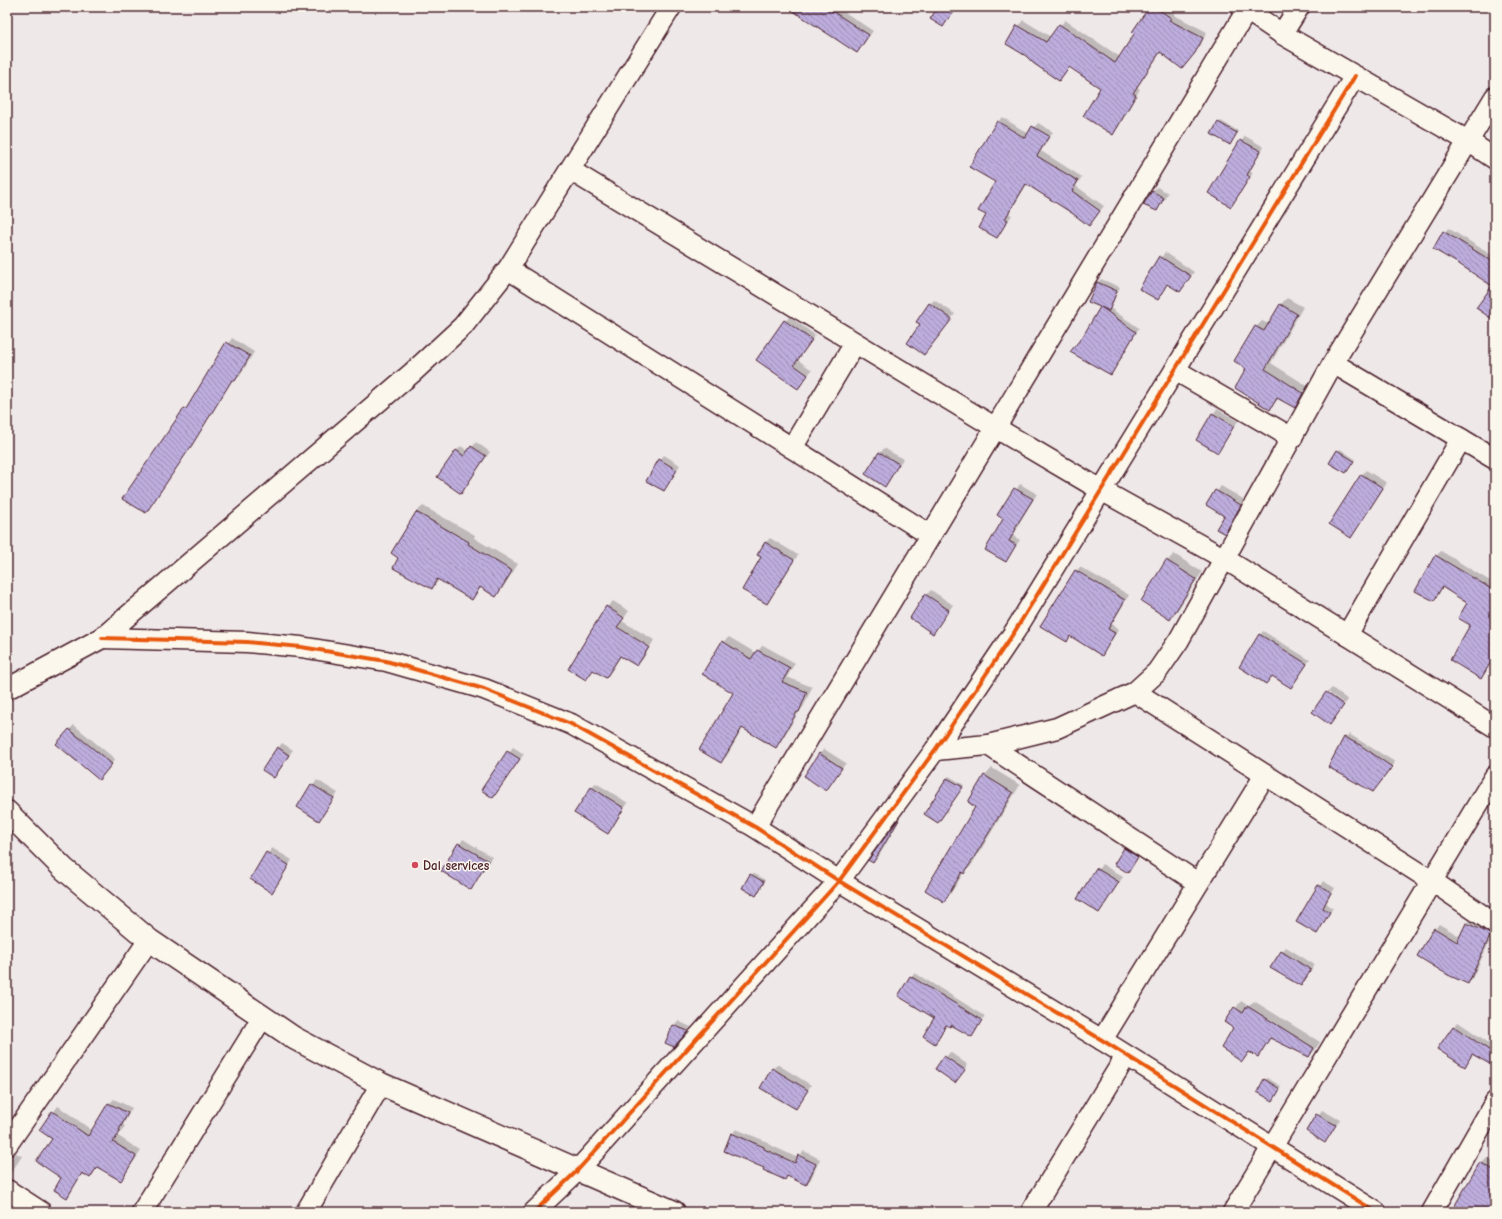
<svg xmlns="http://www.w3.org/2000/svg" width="1502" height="1219" font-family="'Comic Neue',sans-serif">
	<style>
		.shadow { fill: #0003 }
		.building { fill: url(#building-back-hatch); stroke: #4a1f2b }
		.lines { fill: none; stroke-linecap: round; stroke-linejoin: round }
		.minor-casing { stroke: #4a1f2b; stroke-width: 23 }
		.secondary-casing { stroke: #4a1f2b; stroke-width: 25 }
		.minor { stroke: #fbf7ec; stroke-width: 20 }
		.secondary { stroke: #fbf7ec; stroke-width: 22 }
		.cycleway-casing { stroke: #fbf7ec; stroke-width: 6 }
		.cycleway { stroke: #e8590c; stroke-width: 4 }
		.poi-dot { fill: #d1495b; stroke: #fbf7ec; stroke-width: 1.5 }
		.labels { text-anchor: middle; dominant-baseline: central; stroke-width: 3; stroke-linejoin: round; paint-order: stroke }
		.poi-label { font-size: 13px; font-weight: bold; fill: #4a1f2b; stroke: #fbf7ec; text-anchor: start }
	</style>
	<defs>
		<pattern id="building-back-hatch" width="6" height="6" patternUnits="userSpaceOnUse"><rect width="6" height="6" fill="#bdaddd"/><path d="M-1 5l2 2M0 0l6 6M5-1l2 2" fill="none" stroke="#9c8cb3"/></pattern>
	</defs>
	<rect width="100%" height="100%" fill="#efe8e9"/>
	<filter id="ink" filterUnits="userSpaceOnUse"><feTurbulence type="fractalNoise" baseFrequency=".025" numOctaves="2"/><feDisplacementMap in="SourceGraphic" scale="8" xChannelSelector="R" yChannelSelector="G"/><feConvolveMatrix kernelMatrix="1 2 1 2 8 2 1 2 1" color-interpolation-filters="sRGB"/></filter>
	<g filter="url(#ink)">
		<g class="shadow">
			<polygon points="789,7 837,7 873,31 857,52"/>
			<polygon points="1150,7 1167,7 1175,12 1174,15 1207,32 1200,46 1187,63 1161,52 1137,87 1140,89 1118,128 1113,133 1101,88 1070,66 1059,79 1027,55 1007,43 1023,20 1051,37 1065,20 1120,57 1136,34"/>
			<polygon points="1002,117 1029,134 1038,123 1053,132 1041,151 1082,177 1076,186 1104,206 1089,225 1027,184 1009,214 1012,215 997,237 988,215 997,182 998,122"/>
			<polygon points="1221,121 1238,131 1232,142 1219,123"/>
			<polygon points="1245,136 1264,147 1250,171 1253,173 1231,206 1209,193"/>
			<polygon points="1157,187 1168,193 1157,210 1152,191"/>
			<polygon points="1448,228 1495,257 1495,273 1487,282 1434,248"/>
			<polygon points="1165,252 1194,272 1180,291 1168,283 1157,299 1141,288"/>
			<polygon points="1101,279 1120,287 1110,308 1139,328 1111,374 1084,337 1102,307 1098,282"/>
			<polygon points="1287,298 1303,307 1271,363 1309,387 1301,401 1294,407 1279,398 1270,408 1248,368 1256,327 1262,321 1269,324 1281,304"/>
			<polygon points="934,300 955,314 924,354 930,304"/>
			<polygon points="790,317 815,335 798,360 812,370 798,388 785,321"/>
			<polygon points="232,338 254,352 240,376 235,380 233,379 146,512 124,498 190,404"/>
			<polygon points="1217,409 1238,421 1218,452 1213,414"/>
			<polygon points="476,442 490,452 461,492 456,451 461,446 469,452"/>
			<polygon points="884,448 903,459 885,485 866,474"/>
			<polygon points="1340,449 1355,459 1346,472 1338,451"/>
			<polygon points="664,455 680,465 664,490 660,460"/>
			<polygon points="1366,470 1387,483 1351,537 1362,475"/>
			<polygon points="1020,484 1037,494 1019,523 1020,524 1013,536 1020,540 1005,561 1005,519 999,515"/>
			<polygon points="1221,486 1245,500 1229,529 1224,533 1225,516 1207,505"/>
			<polygon points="423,506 475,535 474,538 518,564 502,589 496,595 482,587 472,599 440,579 432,588 400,558 416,512"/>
			<polygon points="770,538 798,555 767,603 762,557 765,543"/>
			<polygon points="1441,551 1495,584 1495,656 1481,678 1469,602 1443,587 1434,600 1416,590 1436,556"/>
			<polygon points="1174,554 1202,572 1177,611 1170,618 1167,561"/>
			<polygon points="1080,567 1129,595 1112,624 1119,629 1102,654 1071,636 1066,641 1076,571"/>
			<polygon points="931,590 953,605 933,633 926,595"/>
			<polygon points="613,601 629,611 622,621 654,640 643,659 637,665 621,656 612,670 606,677 594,669 586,679 607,607"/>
			<polygon points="1263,631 1310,660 1291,687 1273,675 1266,683 1260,635"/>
			<polygon points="729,637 756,653 763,645 795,663 787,677 812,687 804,706 799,712 781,741 775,747 743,728 727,756 721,762 734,692 723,642"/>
			<polygon points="1332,688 1348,700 1345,704 1328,692"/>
			<polygon points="74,725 115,759 104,774 69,730"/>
			<polygon points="1349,734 1395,762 1373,791 1345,738"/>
			<polygon points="282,743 293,750 274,776 278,748"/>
			<polygon points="513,747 524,754 493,797 482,789"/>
			<polygon points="824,749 846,763 826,790 820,754"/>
			<polygon points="992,768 1020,785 971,866 964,872 951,893 944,901 977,806 985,776"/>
			<polygon points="949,776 964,785 940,820 947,778"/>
			<polygon points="317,780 338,793 319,820 298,807"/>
			<polygon points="596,783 628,803 608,833 591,787"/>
			<polygon points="899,821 878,858 873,862 870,860"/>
			<polygon points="463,839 492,857 471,888 442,871"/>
			<polygon points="1127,847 1139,855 1130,870 1125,849"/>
			<polygon points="272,848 292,860 272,892 251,879"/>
			<polygon points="1102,864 1123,877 1099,911 1079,899"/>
			<polygon points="753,873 765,880 758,893 751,875"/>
			<polygon points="1323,881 1335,888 1326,903 1333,908 1317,933 1297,922"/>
			<polygon points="1472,919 1495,930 1472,979 1468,983 1435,929 1439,924 1461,937 1467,923"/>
			<polygon points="1286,947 1315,965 1300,985 1282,952"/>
			<polygon points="915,973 985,1016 972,1036 952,1024 947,1025 935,1042 935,1017 911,977"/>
			<polygon points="1241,1001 1249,1006 1254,1001 1320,1042 1315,1050 1309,1056 1271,1037 1258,1056 1251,1051 1242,1061 1235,1028 1226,1022"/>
			<polygon points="678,1021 691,1027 678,1041 673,1026"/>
			<polygon points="1458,1022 1495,1047 1495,1066 1473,1054 1465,1066 1454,1026"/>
			<polygon points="950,1052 968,1065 955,1082 936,1069"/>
			<polygon points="777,1064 811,1085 796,1108 773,1069"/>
			<polygon points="1267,1078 1281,1086 1274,1097 1265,1080"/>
			<polygon points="114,1099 132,1108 123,1125 125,1126 118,1136 141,1151 121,1180 98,1167 89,1177 83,1172 66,1196 53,1139 40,1130 58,1106 93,1131 109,1104"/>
			<polygon points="1322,1110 1340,1120 1325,1141 1307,1131"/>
			<polygon points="736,1129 768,1142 768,1144 798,1158 804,1151 820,1159 811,1179 806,1184 788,1176 785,1179 766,1167 732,1134"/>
			<polygon points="16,1153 22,1156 11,1173 7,1170 7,1154"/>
			<polygon points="1487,1157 1495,1162 1495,1212 1453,1212 1481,1163"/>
			<polygon points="7,1203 18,1211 20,1209 24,1212 7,1212"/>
		</g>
		<g class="building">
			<polygon points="787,7 826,7 869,35 857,53"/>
			<polygon points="938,7 956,7 943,27 930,19"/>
			<polygon points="1149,7 1155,7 1171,18 1169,20 1203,38 1195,53 1182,69 1160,52 1133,93 1136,95 1113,135 1083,116 1100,88 1069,67 1059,81 1033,63 1026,56 1006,44 1017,25 1046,42 1059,24 1115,63 1134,34 1132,32"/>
			<polygon points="997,121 1025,138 1032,126 1049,136 1037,156 1078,181 1072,191 1100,211 1089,226 1072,213 1026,184 1005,219 1008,220 997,238 979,228 986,215 978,211 995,182 969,167"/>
			<polygon points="1218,122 1237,133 1230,145 1211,134"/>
			<polygon points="1240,140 1261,151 1247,175 1250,177 1231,207 1208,193"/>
			<polygon points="1152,191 1164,198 1157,211 1143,205"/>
			<polygon points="1443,231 1495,263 1495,321 1476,308 1492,286 1459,264 1433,249"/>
			<polygon points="1159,256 1191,276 1180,292 1167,284 1158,300 1139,289"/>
			<polygon points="1097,282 1117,291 1109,311 1101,307 1136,332 1111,375 1070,352 1083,336 1100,307 1088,302"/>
			<polygon points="929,303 952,319 924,355 907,343 920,324 916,322"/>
			<polygon points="1280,304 1297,314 1265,369 1303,393 1295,408 1277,398 1270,410 1235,388 1246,369 1234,361 1255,326 1264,331"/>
			<polygon points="784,320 812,340 794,365 808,375 798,389 756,360"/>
			<polygon points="226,342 250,356 235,381 232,380 192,445 146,513 122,499 184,408 186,409"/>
			<polygon points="1212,413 1234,426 1218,453 1196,440"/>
			<polygon points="471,446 486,456 461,494 437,477 456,450 464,456"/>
			<polygon points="1337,450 1354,461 1346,473 1329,463"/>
			<polygon points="879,452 899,464 885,487 865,474"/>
			<polygon points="659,459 677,470 664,491 646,481"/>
			<polygon points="1361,474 1383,488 1351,538 1329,524"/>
			<polygon points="1014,488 1033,499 1015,528 1016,529 1009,541 1016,545 1006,562 985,550 1003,519 997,515"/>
			<polygon points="1215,490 1241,505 1225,534 1216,529 1224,516 1206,505"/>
			<polygon points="416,512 469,542 468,544 512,571 496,597 480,587 472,600 437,579 432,589 393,568 398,558 391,553"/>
			<polygon points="765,542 794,560 767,604 742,590 761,557 757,555"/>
			<polygon points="1435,555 1495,591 1495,655 1481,679 1450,660 1470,625 1458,618 1467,603 1442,587 1434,601 1415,591"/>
			<polygon points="1166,560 1196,579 1170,620 1141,601"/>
			<polygon points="1075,570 1125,600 1108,629 1115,633 1102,656 1070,636 1067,642 1040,626"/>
			<polygon points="925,594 949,610 933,634 910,618"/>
			<polygon points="606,606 624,618 617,627 649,647 637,666 620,656 606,678 593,670 586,680 568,669"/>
			<polygon points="1259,634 1307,664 1291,688 1272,676 1266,684 1239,667"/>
			<polygon points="722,641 751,659 757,650 790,668 782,682 807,692 799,712 797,712 776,748 742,728 721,763 699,750 733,693 702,674"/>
			<polygon points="1326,692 1344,705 1330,725 1312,712"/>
			<polygon points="69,729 112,764 99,780 56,744"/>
			<polygon points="1344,737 1360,745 1392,767 1373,792 1328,767"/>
			<polygon points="277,747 289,755 274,778 262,770"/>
			<polygon points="507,751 520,759 493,798 481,790"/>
			<polygon points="819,753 842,768 826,791 804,776"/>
			<polygon points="984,775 1013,793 964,874 962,872 944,902 925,890 975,807 968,802"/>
			<polygon points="947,778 963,787 938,823 924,814"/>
			<polygon points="311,784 334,798 319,821 297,807"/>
			<polygon points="591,787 624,808 608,834 574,813"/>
			<polygon points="899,820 873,863 868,860 898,820"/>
			<polygon points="458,843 488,861 471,890 441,871"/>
			<polygon points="1124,848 1138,857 1128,873 1114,864"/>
			<polygon points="266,852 289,865 272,893 250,879"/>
			<polygon points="1096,868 1119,882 1099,913 1077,899"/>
			<polygon points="750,874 764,882 756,896 742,888"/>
			<polygon points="1318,885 1331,892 1323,908 1330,912 1317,934 1296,922"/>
			<polygon points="1466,923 1491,934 1468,984 1448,975 1417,956 1434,928 1457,942"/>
			<polygon points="1281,951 1311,970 1301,986 1270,968"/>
			<polygon points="910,976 982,1020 972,1037 951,1025 950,1027 946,1025 935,1044 923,1036 934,1018 898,996"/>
			<polygon points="1247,1006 1314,1048 1309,1057 1270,1038 1258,1057 1249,1052 1242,1062 1221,1048 1233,1028 1224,1022 1234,1007 1243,1013"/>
			<polygon points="673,1025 688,1031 674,1047 665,1043"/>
			<polygon points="1453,1026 1495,1054 1495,1067 1472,1054 1465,1067 1437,1049"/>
			<polygon points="944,1056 965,1070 955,1083 935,1069"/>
			<polygon points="772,1068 808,1090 796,1109 760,1088"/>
			<polygon points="1264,1079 1280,1089 1273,1101 1257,1092"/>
			<polygon points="108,1103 128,1113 119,1130 121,1131 113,1142 136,1156 121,1181 97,1167 90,1178 82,1173 67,1198 54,1190 61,1178 36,1161 52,1139 39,1130 52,1111 88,1136"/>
			<polygon points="1316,1114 1336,1125 1325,1143 1306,1131"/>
			<polygon points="731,1133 764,1147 764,1149 795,1163 798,1155 816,1164 806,1185 787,1176 785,1180 763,1170 764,1168 724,1151"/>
			<polygon points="1480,1162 1495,1171 1495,1212 1451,1212"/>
		</g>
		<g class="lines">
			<defs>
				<g id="minor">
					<polyline points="1242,7 1282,34 1468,141 1495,159"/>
					<polyline points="1282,34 1299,7"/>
					<polyline points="570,170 996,428 1101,490 1225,559 1495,727"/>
					<polyline points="508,269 930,535"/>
					<polyline points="1333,363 1495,459"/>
					<polyline points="1175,370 1292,438"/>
					<polyline points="792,448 855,343"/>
					<polyline points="1347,635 1461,439"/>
					<polyline points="102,638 247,642 301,647 386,661 484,689 571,724 755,827 839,881 1102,1040 1376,1212"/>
					<polyline points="7,689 102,638 412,373 463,326 508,269 671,7"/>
					<polyline points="1135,692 1432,881 1495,924"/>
					<polyline points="988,745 1198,883"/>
					<polyline points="935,750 988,745 1057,728 1135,692 1157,672 1179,640 1333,363 1495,97"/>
					<polyline points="755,827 1247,10"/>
					<polyline points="1102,1040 1265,775"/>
					<polyline points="7,1145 149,940"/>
					<polyline points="7,1190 41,1212"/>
					<polyline points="142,1212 262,1018"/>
					<polyline points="306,1212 381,1084"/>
					<polyline points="534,1212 577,1171 839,881 935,750 1015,631 1355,76"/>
					<polyline points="1031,1212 1126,1056"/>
					<polyline points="1233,1212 1495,776"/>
					<polyline points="1432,1212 1495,1102"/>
				</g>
				<polyline id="secondary" points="7,812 64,869 149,940 294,1038 381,1084 674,1212"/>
			</defs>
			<use href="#minor" class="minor-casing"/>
			<use href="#secondary" class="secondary-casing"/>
			<use href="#minor" class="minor"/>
			<use href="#secondary" class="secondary"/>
			<defs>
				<g id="cycleway">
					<polyline points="102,638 247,642 301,647 386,661 484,689 571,724 755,827 839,881 1102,1040 1376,1212"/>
					<polyline points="534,1212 577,1171 839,881 935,750 1015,631 1355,76"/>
				</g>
			</defs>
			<use href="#cycleway" class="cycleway-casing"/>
			<use href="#cycleway" class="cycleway"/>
		</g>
	</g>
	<circle class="poi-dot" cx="415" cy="865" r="4"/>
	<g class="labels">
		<g class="poi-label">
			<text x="423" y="865">Dal services</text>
		</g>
	</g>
	<rect width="1502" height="1219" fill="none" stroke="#fbf7ec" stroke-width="24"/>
	<rect x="12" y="12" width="1478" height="1195" fill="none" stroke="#4a1f2b" stroke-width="1.5" filter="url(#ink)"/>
</svg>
